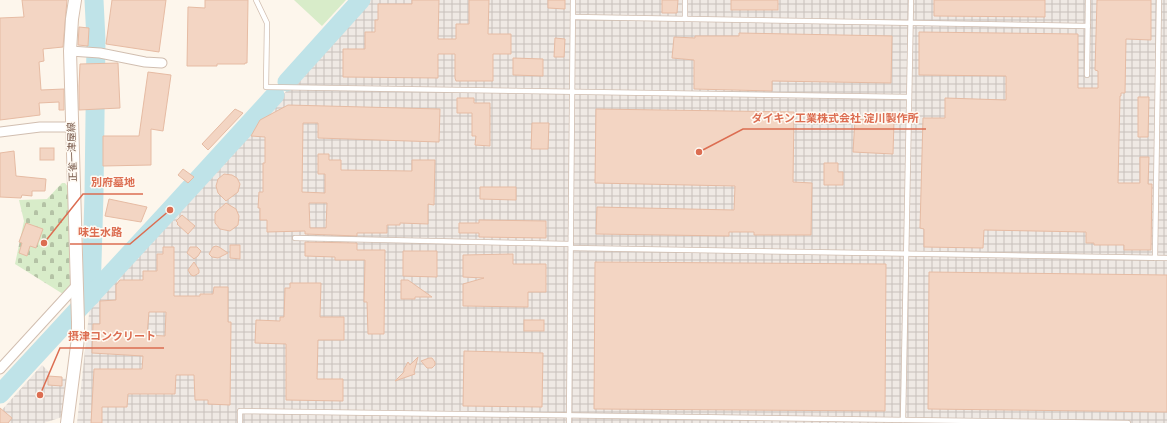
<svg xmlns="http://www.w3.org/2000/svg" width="1167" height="423" font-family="'Titillium Web','Noto Sans JP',sans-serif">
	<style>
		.industrial { fill: url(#industrial-grid) }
		.cemetery { fill: url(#cemetery-stones) }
		.pitch { fill: #d8ecc9 }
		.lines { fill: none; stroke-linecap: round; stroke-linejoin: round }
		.river { stroke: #bfe3e8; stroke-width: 19 }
		.building { fill: #f3d5c3; stroke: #e6bba3; fill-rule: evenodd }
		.lane-casing { stroke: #d1beb0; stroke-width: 6 }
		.street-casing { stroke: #d1beb0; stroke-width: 11 }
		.secondary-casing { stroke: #d6c0b0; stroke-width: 14 }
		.lane { stroke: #fff; stroke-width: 4.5 }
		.street { stroke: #fff; stroke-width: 9 }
		.secondary { stroke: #fff; stroke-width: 12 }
		.labels { text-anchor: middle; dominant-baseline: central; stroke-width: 3; stroke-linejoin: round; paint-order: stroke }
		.street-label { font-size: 10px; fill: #7a5c4d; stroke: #fffaf3 }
		.leader { fill: none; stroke: #dc6d51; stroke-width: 1.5 }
		.callout-dot { fill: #dc6d51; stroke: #fffaf3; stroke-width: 1.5 }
		.callout-label { font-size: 11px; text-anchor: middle; font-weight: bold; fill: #dc6d51; stroke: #fffaf3; stroke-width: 3; stroke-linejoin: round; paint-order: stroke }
	</style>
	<defs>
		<pattern id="industrial-grid" width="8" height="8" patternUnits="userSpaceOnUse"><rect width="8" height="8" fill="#efe9e4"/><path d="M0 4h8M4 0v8" fill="none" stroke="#c7c0bb"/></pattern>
		<pattern id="cemetery-stones" width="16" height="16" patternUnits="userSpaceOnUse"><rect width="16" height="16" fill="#d8ecc9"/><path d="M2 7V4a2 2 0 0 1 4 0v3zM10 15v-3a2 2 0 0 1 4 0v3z" fill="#b4c2a5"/></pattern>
	</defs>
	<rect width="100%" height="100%" fill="#fdf6ec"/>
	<g class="industrial">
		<polygon points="370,0 1167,0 1167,423 77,423 90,305"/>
		<polygon points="42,365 50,373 50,376 67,379 62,417 44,423 0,423 0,412"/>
	</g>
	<polygon class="cemetery" points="62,183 65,183 68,187 70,286 63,294 15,264 24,221 19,200 47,199"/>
	<polygon class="pitch" points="294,0 346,0 322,26"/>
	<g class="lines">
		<g class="river">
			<polyline points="287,82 361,0"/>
			<polyline points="91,296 94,194 96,40 94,0"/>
			<polyline points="0,394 170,210 275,95"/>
		</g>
	</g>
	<g class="building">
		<polygon points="22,0 67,0 63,47 43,49 44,61 39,62 41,90 64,89 64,110 59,110 59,102 39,103 40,115 0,120 0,18 24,17"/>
		<polygon points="112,0 166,0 159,52 106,44"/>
		<polygon points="205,0 248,0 247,63 245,63 245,64 217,64 217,66 187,66 188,7 205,8"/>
		<polygon points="412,0 439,0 438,39 456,39 456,24 469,24 469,0 489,0 488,34 511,34 511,54 493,54 493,81 456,81 455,78 455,54 438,54 438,78 343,77 343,49 365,49 365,32 375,32 375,20 378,20 378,4 412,4"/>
		<polygon points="548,0 565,0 565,9 548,8"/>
		<polygon points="662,0 678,0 677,13 662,13"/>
		<rect x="731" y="0" width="47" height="10"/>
		<polygon points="934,0 1045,0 1045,17 934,16"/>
		<polygon points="1097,0 1151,0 1151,40 1126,39 1125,93 1121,93 1121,96 1120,96 1118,183 1140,183 1140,157 1149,157 1148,184 1152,184 1151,250 1124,250 1124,245 1094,245 1094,243 1086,243 1086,232 984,230 983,248 924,247 924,229 920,228 923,118 945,118 945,98 1006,100 1006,76 919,75 919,32 1078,34 1078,88 1098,88 1098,71 1095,70"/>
		<polygon points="79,27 89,28 88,46 78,45"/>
		<polygon points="739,33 892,36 891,83 772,81 772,91 694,89 694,60 672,58 674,37 695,38 695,36 739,36"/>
		<polygon points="555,38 565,39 564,57 554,57"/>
		<polygon points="513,58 543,59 543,76 513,75"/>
		<polygon points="118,63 120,108 79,110 79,86 80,64"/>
		<polygon points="148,72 171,75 163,131 151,129 151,165 103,166 103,136 139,136"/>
		<polygon points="1138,97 1149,97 1148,137 1138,137"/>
		<polygon points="457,98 474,98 474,103 490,103 490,146 475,145 476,136 472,136 472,113 457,113"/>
		<path d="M288 105 440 109 439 142 318 138V123H303L302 192 325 193V174H318V154H329V160H341V170L412 171V160H435L434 205 428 204V224L400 223V225H387V233H357V236L305 234V231L267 232V220H260V208H258L259 192H263V163H265V137L251 136 260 120ZM309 203H327L326 228H310Z"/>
		<polygon points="235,109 243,113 208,150 202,144"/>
		<polygon points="596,109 794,112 793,182 812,183 811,235 754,235 754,232 729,232 729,236 596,234 597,207 734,210 735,186 595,183"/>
		<polygon points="855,119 894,121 893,154 853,152"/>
		<polygon points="532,123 549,123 548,149 531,149"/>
		<rect x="40" y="148" width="14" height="12"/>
		<polygon points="14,151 16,176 46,179 45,191 32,191 32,196 22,195 21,198 0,197 0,153"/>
		<polygon points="824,163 838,163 838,172 843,172 843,185 824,185"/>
		<polygon points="183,169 194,177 188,183 178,175"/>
		<polygon points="224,174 232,175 237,178 240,184 238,192 226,201 218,193 216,186 218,179"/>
		<polygon points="480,187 516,187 516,200 480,199"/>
		<polygon points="109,199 147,207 141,222 105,216"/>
		<polygon points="226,203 236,209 239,216 238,225 230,231 220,229 215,223 215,214 217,211"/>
		<polygon points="182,215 195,226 188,234 177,224 178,223 176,221"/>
		<polygon points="479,220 546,221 546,238 479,237 479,233 459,233 459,223 479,223"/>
		<polygon points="26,223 43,229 36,248 30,246 27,256 19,253 22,243 19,242"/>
		<polygon points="305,242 357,243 357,250 385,250 384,334 368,334 367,302 364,302 365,260 335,260 335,257 305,256"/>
		<polygon points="230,245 240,245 240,259 230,258"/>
		<polygon points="216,246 219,247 228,253 218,258 212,257 209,254 213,247"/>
		<path d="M163 247H174V296H200V294H213L214 287H228V322H231L230 405 208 404V400H195L194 375H176L175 394H128L127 407H102V423H91L94 369H142L143 356 92 353 93 324H100V301L116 300V285L120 280H143V271H157V254H163ZM149 312H166L165 336 147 335Z"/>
		<polygon points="190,247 197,247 201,251 198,256 194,259 187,253"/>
		<polygon points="403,251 437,251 437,277 403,276"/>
		<polygon points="513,254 513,264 546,264 546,292 528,292 528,307 463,306 463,284 484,278 463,277 463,255"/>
		<polygon points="194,262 199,270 199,273 194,276 191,275 188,270"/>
		<polygon points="595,262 886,264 885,411 594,409"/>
		<polygon points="929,272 1167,275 1167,412 928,409"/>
		<polygon points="401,280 408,280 432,297 415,297 415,299 401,299"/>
		<polygon points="290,283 321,283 320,317 344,317 344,340 318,340 317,379 343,379 343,401 286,400 286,344 255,343 256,320 280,321 280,317 284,317 285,288 290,288"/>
		<rect x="524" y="320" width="20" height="11"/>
		<polygon points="464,351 543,353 542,407 463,406"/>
		<polygon points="418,357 414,372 415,374 395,381 404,372 404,369 408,362 410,365"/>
		<polygon points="429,358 432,358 435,362 435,365 432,368 427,368 421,361"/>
		<polygon points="48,376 62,377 62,386 48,385"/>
		<polygon points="0,408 12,418 8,423 0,423"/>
	</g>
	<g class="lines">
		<defs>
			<g id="lane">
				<polyline points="256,0 267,23 266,87 909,97"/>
				<polyline points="573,17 1088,26"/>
				<polyline points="685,19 685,0"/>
				<polyline points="1087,75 1088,0"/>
				<polyline points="295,238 571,244"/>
				<polyline points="571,248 1167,258"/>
				<polyline points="1155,258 1159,0"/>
				<polyline points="903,420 911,0"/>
				<polyline points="240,423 240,411 1128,423"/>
				<polyline points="569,423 573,0"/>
			</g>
			<g id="street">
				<polyline points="70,51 100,53 145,62 162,63"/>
				<polyline points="0,132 40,127 71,127"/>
				<polyline points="0,369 76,286"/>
			</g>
			<polyline id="secondary" points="67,423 78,338 78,322 70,51 72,19 75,0"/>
		</defs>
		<use href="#lane" class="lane-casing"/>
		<use href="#street" class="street-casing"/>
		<use href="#secondary" class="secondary-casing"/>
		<use href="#lane" class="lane"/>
		<use href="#street" class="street"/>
		<use href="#secondary" class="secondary"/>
	</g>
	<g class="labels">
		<g class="street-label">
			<text transform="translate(72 152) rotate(-92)">正雀一津屋線</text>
		</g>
	</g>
	<path class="leader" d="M699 152L743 129H926M44 243L83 194H143M170 210L130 244H70M40 395L60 348H164"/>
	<g class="callout-dot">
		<circle cx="699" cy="152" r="4"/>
		<circle cx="44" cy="243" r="4"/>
		<circle cx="170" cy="210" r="4"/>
		<circle cx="40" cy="395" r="4"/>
	</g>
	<g class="callout-label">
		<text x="835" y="122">ダイキン工業株式会社 淀川製作所</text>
		<text x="113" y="186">別府墓地</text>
		<text x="100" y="236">味生水路</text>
		<text x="112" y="340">摂津コンクリート</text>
	</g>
</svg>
